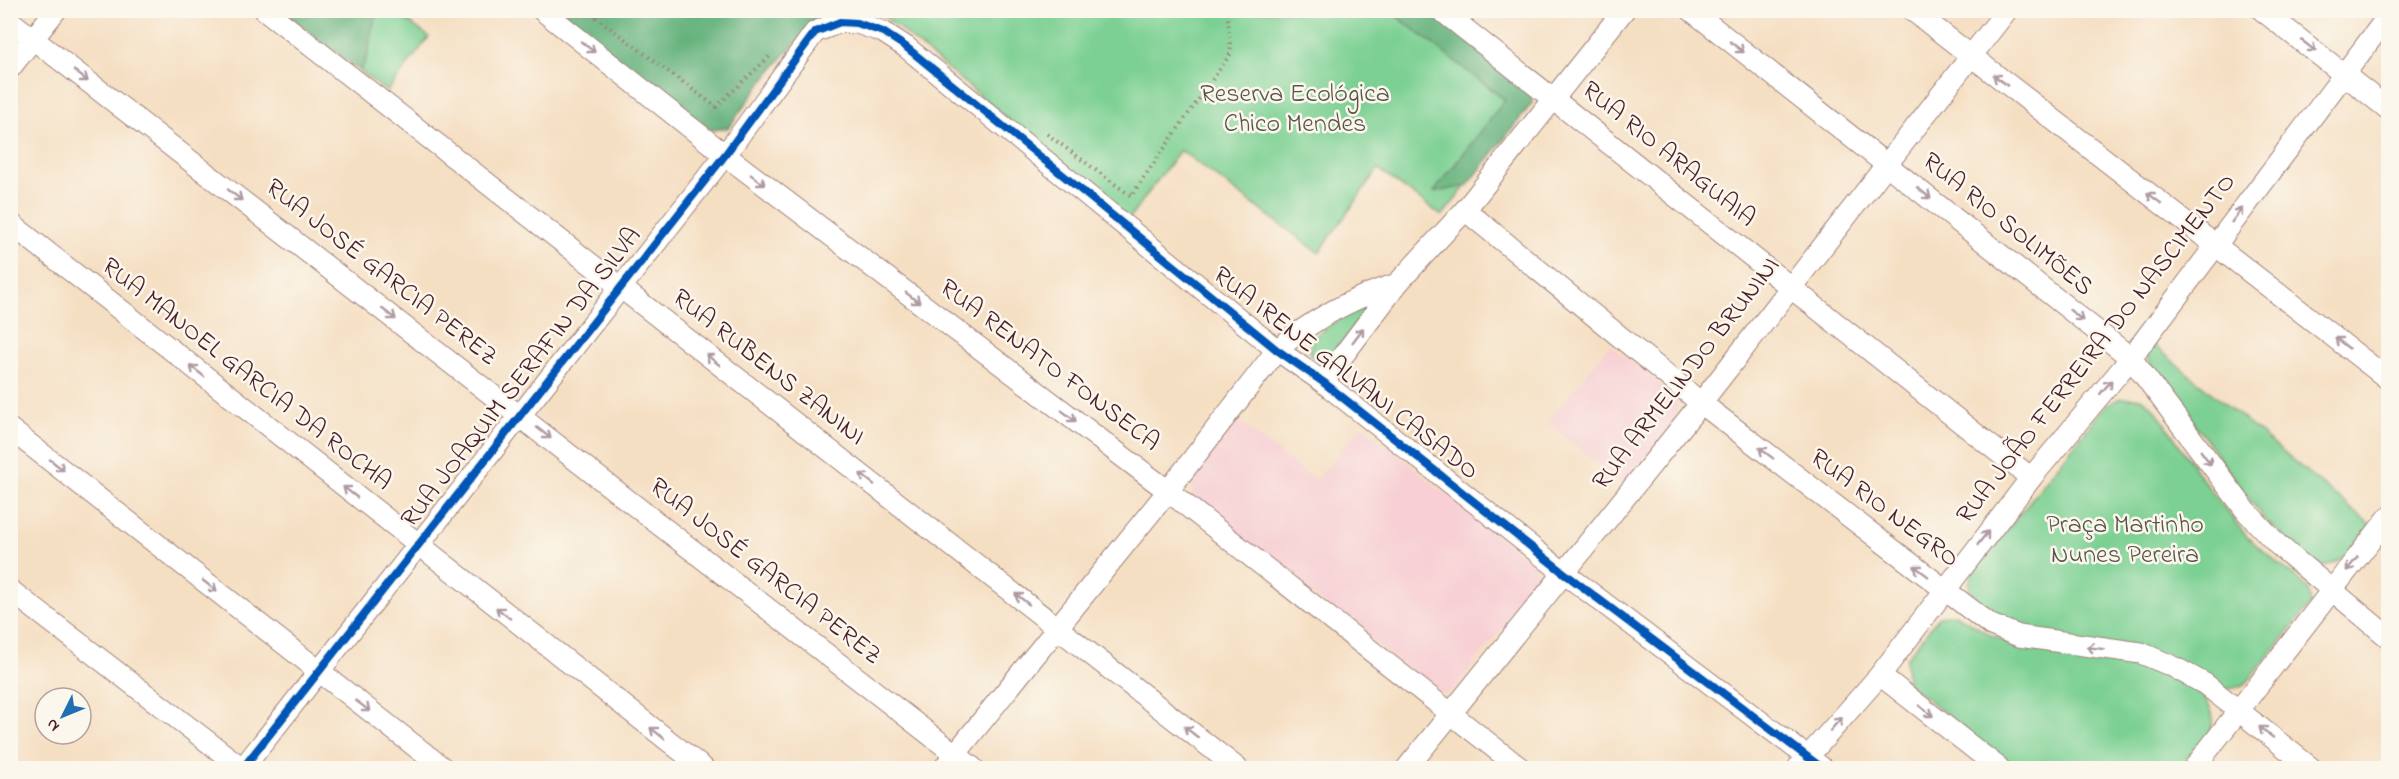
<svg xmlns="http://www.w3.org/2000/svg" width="2399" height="779" font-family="'Indie Flower',sans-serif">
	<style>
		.built { fill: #f7cfd4 }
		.green { fill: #7cd093; stroke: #63785f; stroke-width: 1.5 }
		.forest { fill: #65b27d; stroke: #586854; stroke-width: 1.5 }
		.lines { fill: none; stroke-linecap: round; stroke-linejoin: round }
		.minor-casing { stroke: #a07f77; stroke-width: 23 }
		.path { stroke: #a07f77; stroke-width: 4; stroke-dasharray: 1.5 4.5; stroke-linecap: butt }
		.minor { stroke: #fff; stroke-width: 21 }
		.cycleway-casing { stroke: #fbf7ec; stroke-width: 11 }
		.cycleway { stroke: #0057b8; stroke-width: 8 }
		.oneway { stroke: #ae9aa0 }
		.labels { text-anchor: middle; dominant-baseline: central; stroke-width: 5; stroke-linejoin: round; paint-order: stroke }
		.park-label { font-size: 26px; fill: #59544a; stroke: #fbf7ec }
		.street-label { font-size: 26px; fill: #4a1f2b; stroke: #fbf7ec }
	</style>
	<rect width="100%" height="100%" fill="#fbf7ec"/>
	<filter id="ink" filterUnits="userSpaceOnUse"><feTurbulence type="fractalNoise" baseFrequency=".0167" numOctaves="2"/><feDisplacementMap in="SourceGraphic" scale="12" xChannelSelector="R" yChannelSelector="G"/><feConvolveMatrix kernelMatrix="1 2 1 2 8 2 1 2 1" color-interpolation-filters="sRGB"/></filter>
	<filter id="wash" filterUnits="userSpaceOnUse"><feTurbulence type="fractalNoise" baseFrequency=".008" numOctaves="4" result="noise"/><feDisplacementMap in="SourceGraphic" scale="24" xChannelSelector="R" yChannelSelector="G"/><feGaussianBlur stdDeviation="1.35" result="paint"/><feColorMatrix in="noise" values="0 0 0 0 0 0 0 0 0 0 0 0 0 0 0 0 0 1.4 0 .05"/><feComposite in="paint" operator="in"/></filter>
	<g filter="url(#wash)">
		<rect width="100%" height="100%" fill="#f5dfc3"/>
		<g class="built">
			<polygon points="1610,345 1671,392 1677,404 1675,421 1623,485 1547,422"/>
			<polygon points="1238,421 1316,481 1361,425 1535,566 1539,583 1454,689 1442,695 1203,510 1192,494 1194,478"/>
		</g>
		<g class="green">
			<path d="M379 11H394L429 37 387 92 360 71C373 52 367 30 379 11Z"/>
			<polygon points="861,11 1429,11 1532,103 1442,216 1378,169 1319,253 1180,150 1129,219 880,13"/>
			<path d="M1365 300 1373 301 1329 359C1311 367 1305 352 1314 337Z"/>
			<polygon points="2151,343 2371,525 2344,557 2325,567 2310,561 2264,519 2147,358"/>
			<polygon points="2121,398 2141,398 2155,409 2205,483 2247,537 2308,588 2311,604 2244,686 2227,689 2018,626 1993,617 1972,601 1969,582 1975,570 2107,404"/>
			<path d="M1955 614C1977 626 1995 640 2020 646 2061 655 2210 663 2213 719 2214 736 2191 756 2181 768H2015L1907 683 1906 659 1939 616Z"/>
		</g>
		<g class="forest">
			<path d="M282 11H379C367 31 373 51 360 71Z"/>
			<path d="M558 11H837C798 29 754 93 728 128L711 130Z"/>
			<polygon points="1390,11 1429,11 1526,85 1531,93 1532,103 1467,186 1434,192 1505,100"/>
		</g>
	</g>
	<g filter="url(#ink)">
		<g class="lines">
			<defs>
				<g id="minor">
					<polyline points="265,10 1237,768"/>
					<polyline points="542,10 725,155 1168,491 1520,768"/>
					<polyline points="1441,10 2031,478"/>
					<polyline points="1691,10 2131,358 2247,512 2277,544 2388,637"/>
					<polyline points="1912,10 2388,379"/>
					<polyline points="2262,10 2388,109"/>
					<polyline points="10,21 973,768"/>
					<polyline points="10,68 56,10"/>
					<polyline points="1465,210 1701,403 1991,625 2019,636 2141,653 2172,666 2205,684 2311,768"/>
					<polyline points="10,223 703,768"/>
					<polyline points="1323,382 1397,284 1465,210 1624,10"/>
					<polyline points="10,429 443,768"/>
					<polyline points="10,590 242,768"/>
					<polyline points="1880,675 1999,768"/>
					<polyline points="243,768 725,155 815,32 840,22 857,23 883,32 906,47 1277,350 1323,382 1564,573 1822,768"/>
					<path d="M944 768 1168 491 1277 350C1311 320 1354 297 1397 284"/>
					<polyline points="1407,768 1701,403 2007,10"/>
					<polyline points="1798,768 1880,675 2031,478 2131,358 2388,16"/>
					<polyline points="2194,768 2388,518"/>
				</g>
			</defs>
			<use href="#minor" class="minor-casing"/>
			<g class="path">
				<polyline points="586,10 716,107 772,54"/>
				<polyline points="1047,134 1131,196 1231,53 1227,10"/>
			</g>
			<use href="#minor" class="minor"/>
			<defs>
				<polyline id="cycleway" points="243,768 725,155 815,32 840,22 857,23 883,32 906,47 1277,350 1323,382 1564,573 1822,768"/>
			</defs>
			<use href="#cycleway" class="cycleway-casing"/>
			<use href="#cycleway" class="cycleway"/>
		</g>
		<defs><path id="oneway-shaft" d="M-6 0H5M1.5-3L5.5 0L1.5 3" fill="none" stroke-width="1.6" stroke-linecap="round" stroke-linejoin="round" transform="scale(1.5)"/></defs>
		<g class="oneway">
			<use href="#oneway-shaft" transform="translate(2309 46) rotate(38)"/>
			<use href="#oneway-shaft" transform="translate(588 47) rotate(38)"/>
			<use href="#oneway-shaft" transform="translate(1737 47) rotate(38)"/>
			<use href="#oneway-shaft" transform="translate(81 76) rotate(38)"/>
			<use href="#oneway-shaft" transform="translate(2000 80) rotate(-143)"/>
			<use href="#oneway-shaft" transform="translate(758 180) rotate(37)"/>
			<use href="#oneway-shaft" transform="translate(1924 193) rotate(39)"/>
			<use href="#oneway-shaft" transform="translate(235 195) rotate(38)"/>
			<use href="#oneway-shaft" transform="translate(2154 198) rotate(-143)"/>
			<use href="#oneway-shaft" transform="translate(2237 215) rotate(-53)"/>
			<use href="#oneway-shaft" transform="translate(913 298) rotate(37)"/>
			<use href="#oneway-shaft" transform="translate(389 314) rotate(38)"/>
			<use href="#oneway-shaft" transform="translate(2076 315) rotate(39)"/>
			<use href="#oneway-shaft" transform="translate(1358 335) rotate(-53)"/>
			<use href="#oneway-shaft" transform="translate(2342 343) rotate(-142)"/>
			<use href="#oneway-shaft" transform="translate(713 360) rotate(-142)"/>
			<use href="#oneway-shaft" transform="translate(197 371) rotate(-142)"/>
			<use href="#oneway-shaft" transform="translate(2106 387) rotate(-50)"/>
			<use href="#oneway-shaft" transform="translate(1069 416) rotate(37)"/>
			<use href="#oneway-shaft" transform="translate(544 433) rotate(38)"/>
			<use href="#oneway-shaft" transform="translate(1766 453) rotate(-143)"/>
			<use href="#oneway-shaft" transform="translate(2206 458) rotate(54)"/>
			<use href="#oneway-shaft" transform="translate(57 465) rotate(38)"/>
			<use href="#oneway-shaft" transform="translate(867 479) rotate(-142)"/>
			<use href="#oneway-shaft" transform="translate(350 492) rotate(-142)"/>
			<use href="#oneway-shaft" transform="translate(1983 538) rotate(-52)"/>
			<use href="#oneway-shaft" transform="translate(2352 564) rotate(129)"/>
			<use href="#oneway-shaft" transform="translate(1921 571) rotate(-143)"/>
			<use href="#oneway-shaft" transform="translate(210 586) rotate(38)"/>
			<use href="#oneway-shaft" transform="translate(1022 599) rotate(-142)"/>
			<use href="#oneway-shaft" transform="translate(503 613) rotate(-142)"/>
			<use href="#oneway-shaft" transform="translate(2095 648) rotate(-173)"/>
			<use href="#oneway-shaft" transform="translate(363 706) rotate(38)"/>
			<use href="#oneway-shaft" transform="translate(1926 711) rotate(38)"/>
			<use href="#oneway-shaft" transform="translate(1836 724) rotate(-48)"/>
			<use href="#oneway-shaft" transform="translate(1191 732) rotate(-142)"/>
			<use href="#oneway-shaft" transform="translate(2266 732) rotate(-142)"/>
			<use href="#oneway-shaft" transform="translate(657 733) rotate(-142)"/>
		</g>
	</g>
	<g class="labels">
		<g class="park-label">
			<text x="1295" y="95">Reserva Ecológica<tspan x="1295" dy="30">Chico Mendes</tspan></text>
			<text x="2125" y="526">Praça Martinho<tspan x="2125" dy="30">Nunes Pereira</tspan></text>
		</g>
		<g class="street-label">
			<text transform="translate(1668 155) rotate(39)">RUA RIO ARAGUAIA</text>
			<text transform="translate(2007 225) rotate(39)">RUA RIO SOLIMÕES</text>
			<text transform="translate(381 273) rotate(38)">RUA JOSÉ GARCIA PEREZ</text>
			<text transform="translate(2097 349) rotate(-52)">RUA JOÃO FERREIRA DO NASCIMENTO</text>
			<text transform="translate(1049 366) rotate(37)">RUA RENATO FONSECA</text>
			<text transform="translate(768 368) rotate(38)">RUA RUBENS ZANINI</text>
			<text transform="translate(1345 374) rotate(38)">RUA IRENE GALVANI CASADO</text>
			<text transform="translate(1687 374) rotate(-52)">RUA ARMELINDO BRUNINI</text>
			<text transform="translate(246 375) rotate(38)">RUA MANOEL GARCIA DA ROCHA</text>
			<text transform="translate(522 378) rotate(-52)">RUA JOAQUIM SERAFIN DA SILVA</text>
			<text transform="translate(1884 509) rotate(37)">RUA RIO NEGRO</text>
			<text transform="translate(765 572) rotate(38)">RUA JOSÉ GARCIA PEREZ</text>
		</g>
	</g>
	<rect width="2399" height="779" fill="none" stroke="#fbf7ec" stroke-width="36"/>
	<g transform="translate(63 716) rotate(227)"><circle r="28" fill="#fbf7ec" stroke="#b4a19f" stroke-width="1.5"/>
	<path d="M0-4.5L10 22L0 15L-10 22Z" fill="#1f6fb2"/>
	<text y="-9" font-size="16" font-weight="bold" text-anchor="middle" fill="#4a1f2b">N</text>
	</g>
</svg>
